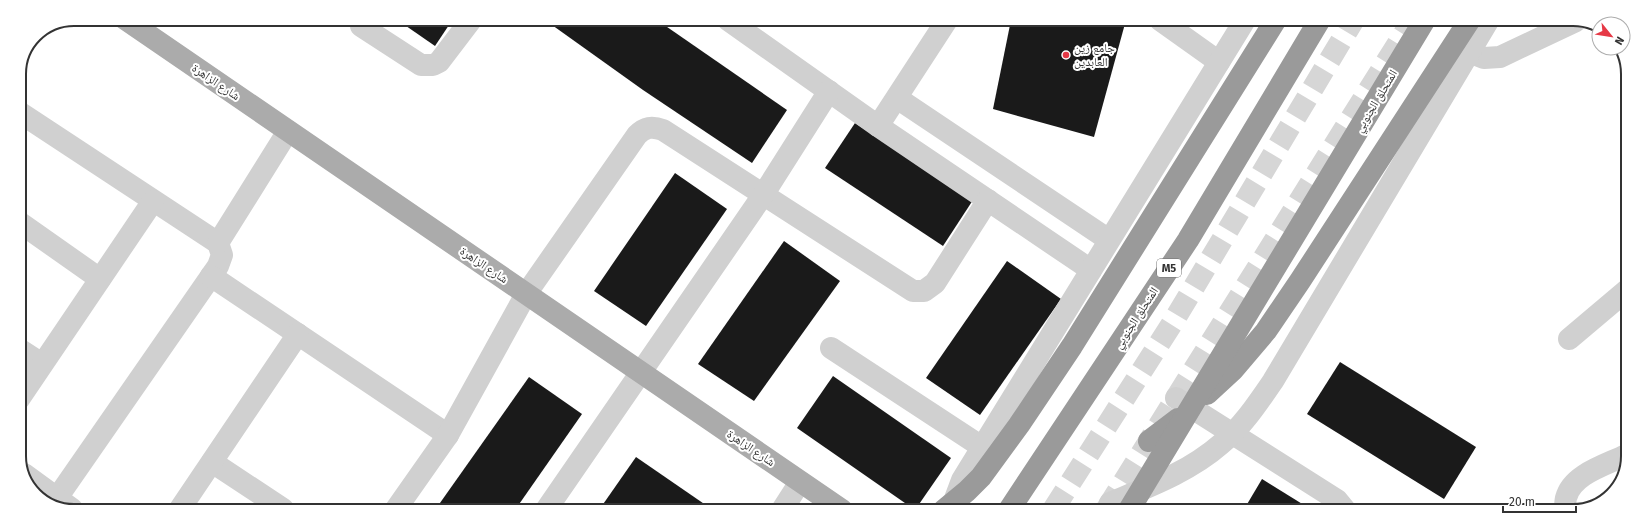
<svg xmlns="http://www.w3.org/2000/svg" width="1647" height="530" font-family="'Fira Sans','Noto Naskh Arabic',sans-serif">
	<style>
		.building { fill: #1a1a1a }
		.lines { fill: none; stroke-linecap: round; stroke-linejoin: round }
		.primary-tunnel { stroke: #d6d6d6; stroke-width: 22; stroke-dasharray: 22 11; stroke-linecap: butt }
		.street { stroke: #d0d0d0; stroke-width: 22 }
		.primary { stroke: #ababab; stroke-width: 22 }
		.highway { stroke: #9a9a9a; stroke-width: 22 }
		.poi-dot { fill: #e63946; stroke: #fff; stroke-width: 1.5 }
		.labels { text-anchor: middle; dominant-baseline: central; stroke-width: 4; stroke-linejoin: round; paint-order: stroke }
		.shield { fill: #fff; stroke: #707070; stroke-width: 1 }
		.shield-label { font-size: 11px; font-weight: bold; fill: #333 }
		.poi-label { font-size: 12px; fill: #333; stroke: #fff; text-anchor: start }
		.street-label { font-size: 12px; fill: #333; stroke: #fff }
		.rim { fill: none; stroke: #333; stroke-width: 2 }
	</style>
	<rect width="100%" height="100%" fill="#fff"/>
	<g class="building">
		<polygon points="396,19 453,19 435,46"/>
		<polygon points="545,20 657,20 787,110 752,163 643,90"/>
		<polygon points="1011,20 1126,20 1094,137 993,109"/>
		<polygon points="855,123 973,200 943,246 825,168"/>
		<polygon points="675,173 727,209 646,326 594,291"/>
		<polygon points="784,241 840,281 754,401 698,364"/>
		<polygon points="1007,261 1061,299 980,415 926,378"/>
		<polygon points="1340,362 1476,447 1444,499 1307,414"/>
		<polygon points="833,376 951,458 915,510 797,428"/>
		<polygon points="529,377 582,414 515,510 435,510"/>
		<polygon points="636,457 713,510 599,510"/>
		<polygon points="1262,479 1312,510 1312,511 1243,511"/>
		<polygon points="1452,506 1461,511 1449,511"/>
	</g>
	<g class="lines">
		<g class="primary-tunnel">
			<polyline points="1053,510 1173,322 1353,21"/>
			<polyline points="1106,510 1412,21"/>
		</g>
		<g class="street">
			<polyline points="728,20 878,126 1091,270"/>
			<polyline points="1160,20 1219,62"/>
			<polyline points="361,26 421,65 433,65 439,62 471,20"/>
			<polyline points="1469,52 1484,58 1500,57 1576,21"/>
			<polyline points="897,98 1109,240"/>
			<polyline points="19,112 218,243 222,255 218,266 57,498"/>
			<polyline points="878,126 947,20"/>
			<polyline points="19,222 100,279"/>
			<polyline points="218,243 288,131"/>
			<polyline points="211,276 448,435"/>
			<polyline points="1569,339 1627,290"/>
			<polyline points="831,348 982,447"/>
			<polyline points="19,349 42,364"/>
			<polyline points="1176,398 1337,500 1346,511"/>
			<polyline points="19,399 153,201"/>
			<polyline points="212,462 283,509"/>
			<polyline points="24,474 72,509"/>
			<path d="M1110 503C1148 487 1189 472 1221 444 1242 427 1258 403 1273 381L1488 21"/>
			<polyline points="953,504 962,480 1245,20"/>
			<polyline points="180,509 298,334"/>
			<path d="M396 509 448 435 526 294 637 135C645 127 652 126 663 130L913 291H924L935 283 988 200"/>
			<polyline points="546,510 763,195 829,91"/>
			<polyline points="782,510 800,482"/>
			<path d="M1565 511C1565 507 1565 502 1566 498 1572 474 1606 465 1626 455"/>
		</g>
		<polyline class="primary" points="125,19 842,510"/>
		<g class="highway">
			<polyline points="1207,394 1233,370 1266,331 1300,281 1469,21"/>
			<polyline points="1149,441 1178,419"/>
			<polyline points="944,510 967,491 981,477 1019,425 1072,346 1275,21"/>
			<polyline points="1009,510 1188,240 1319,21"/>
			<polyline points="1129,510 1424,21"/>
		</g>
	</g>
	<circle class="poi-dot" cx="1066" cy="55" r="4"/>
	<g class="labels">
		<rect class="shield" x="1157" y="259" width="24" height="18" rx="3"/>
		<g class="shield-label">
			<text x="1169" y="268">M5</text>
		</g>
		<g class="poi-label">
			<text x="1074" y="48">جامع زين<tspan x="1074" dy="14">العابدين</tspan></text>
		</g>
		<g class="street-label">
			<text transform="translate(216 82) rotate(34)">شارع الزاهرة</text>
			<text transform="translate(1376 101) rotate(-59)">المتحلق الجنوبي</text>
			<text transform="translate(484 265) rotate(34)">شارع الزاهرة</text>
			<text transform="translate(1136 318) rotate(-57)">المتحلق الجنوبي</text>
			<text transform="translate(751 448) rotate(34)">شارع الزاهرة</text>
		</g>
	</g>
	<path d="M0 0H1647V530H0ZM74 26H1573A48 48 0 0 1 1621 74V456A48 48 0 0 1 1573 504H74A48 48 0 0 1 26 456V74A48 48 0 0 1 74 26Z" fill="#fff" fill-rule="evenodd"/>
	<path class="rim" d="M74 26H1573A48 48 0 0 1 1621 74V456A48 48 0 0 1 1573 504H74A48 48 0 0 1 26 456V74A48 48 0 0 1 74 26Z"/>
	<g transform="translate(1611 36) rotate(120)"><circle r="19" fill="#ffffff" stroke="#adadad"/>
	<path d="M0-3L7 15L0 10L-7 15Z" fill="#e63946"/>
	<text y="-6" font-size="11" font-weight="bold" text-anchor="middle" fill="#333333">N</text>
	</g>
	<path d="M1503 506v6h73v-6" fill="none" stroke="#333333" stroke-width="2"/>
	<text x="1509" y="506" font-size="12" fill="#333333" stroke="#ffffff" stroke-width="3" paint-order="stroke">20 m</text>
</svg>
